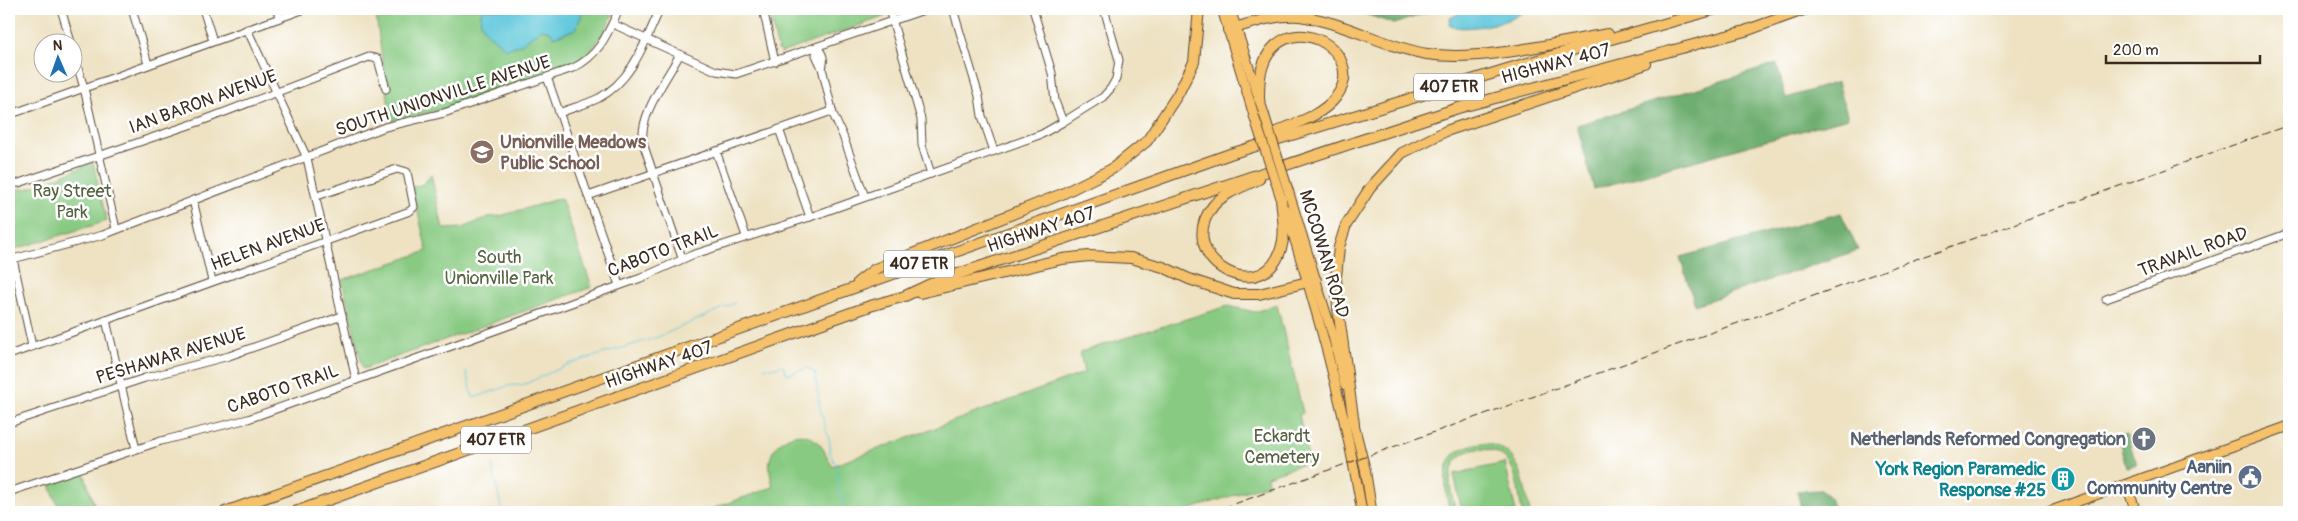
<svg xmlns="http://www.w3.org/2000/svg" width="2298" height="521" font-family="Pangolin,sans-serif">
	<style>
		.green { fill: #88ca82; stroke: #627a50 }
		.forest { fill: #6eae70; stroke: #546c47 }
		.water { fill: #5fc7db; stroke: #4d787c }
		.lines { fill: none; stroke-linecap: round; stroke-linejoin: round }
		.stream { stroke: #5fc7db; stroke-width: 1 }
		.minor-casing { stroke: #564637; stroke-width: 9 }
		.major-casing { stroke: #564637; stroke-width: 11 }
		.highway-casing { stroke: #564637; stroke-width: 12 }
		.minor { stroke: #fff; stroke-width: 7 }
		.major { stroke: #f5c16b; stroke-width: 9 }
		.highway { stroke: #f5c16b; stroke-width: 10 }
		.rail { stroke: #3b2a1e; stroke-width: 1; stroke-dasharray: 8 4; stroke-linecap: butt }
		.major-bridge-casing { stroke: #564637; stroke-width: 11; stroke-linecap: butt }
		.major-bridge { stroke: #f5c16b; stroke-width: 9 }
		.labels { text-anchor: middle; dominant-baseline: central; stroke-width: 5; stroke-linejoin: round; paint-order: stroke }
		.shield { fill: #fff; stroke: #766a62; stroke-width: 1 }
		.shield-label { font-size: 16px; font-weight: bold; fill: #3b2a1e }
		.street-label { font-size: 18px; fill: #3b2a1e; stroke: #fff }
		.education-label { font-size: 18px; font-weight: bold; fill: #785e54; stroke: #fff; text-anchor: start }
		.park-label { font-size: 18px; fill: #566241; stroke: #fff }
		.worship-label { font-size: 18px; font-weight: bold; fill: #5b616d; stroke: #fff; text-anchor: end }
		.service-label { font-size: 18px; font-weight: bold; fill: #4e5e75; stroke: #fff; text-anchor: end }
		.culture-label { font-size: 18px; font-weight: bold; fill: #0d838f; stroke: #fff; text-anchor: end }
	</style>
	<rect width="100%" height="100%" fill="#fff"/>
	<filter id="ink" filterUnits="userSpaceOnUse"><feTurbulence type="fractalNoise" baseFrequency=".02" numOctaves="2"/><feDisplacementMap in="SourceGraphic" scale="10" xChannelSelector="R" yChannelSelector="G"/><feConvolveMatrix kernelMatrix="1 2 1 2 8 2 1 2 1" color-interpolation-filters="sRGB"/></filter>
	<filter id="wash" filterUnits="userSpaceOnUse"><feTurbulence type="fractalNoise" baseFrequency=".0096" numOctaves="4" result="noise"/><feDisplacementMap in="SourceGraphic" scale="20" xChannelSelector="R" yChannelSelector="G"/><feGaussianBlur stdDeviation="1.12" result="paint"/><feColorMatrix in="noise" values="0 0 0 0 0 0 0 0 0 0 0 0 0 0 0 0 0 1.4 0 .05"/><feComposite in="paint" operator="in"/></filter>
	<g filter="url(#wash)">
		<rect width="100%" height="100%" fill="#eee2c3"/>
		<g class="green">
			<path d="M375 9H615C605 31 596 51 573 64L443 109 391 121Z"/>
			<polygon points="768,9 885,9 886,16 781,53 778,50"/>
			<polygon points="93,163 107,221 9,251 9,189 27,189"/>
			<polygon points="431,174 443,229 463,228 488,217 500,216 561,198 592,287 363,369 342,280 427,251 412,187 424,184"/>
			<path d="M1277 305 1303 413 1299 415 1309 462 1267 476 1268 484 1182 512H703L773 487C772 480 768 468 770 460 774 440 799 426 815 440 824 447 827 457 832 466L1084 373 1080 352 1228 306 1255 312Z"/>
			<path d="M1480 443C1522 446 1522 479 1530 512H1522C1519 497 1518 477 1510 464 1497 444 1462 443 1453 467 1446 481 1453 498 1456 512H1450C1443 480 1439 450 1480 443Z"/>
			<polygon points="1505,463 1516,512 1462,512 1454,474"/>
			<polygon points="83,470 96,510 89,512 60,512 49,482"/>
		</g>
		<g class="forest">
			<polygon points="1351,9 1438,9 1394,24"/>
			<polygon points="1777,64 1786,98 1838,82 1848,118 1594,189 1577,125"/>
			<polygon points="1841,213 1858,250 1695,305 1680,257"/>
			<polygon points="2126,433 2137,464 2126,467 2118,436"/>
			<polygon points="1821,490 1830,498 1835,512 1802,512 1797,491"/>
		</g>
		<g class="water">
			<path d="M483 9H584L576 29 554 37 550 31 541 29 520 45 506 49C495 38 473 28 483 9Z"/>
			<path d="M1468 9H1520L1521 14C1516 15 1515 18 1510 19 1498 24 1461 32 1449 25L1450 18Z"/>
		</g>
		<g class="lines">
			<g class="stream">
				<polyline points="764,367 772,368 783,365 786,373 789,374 808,368 815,373 820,408 830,443 830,453 838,470 838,486 846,512"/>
				<polyline points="466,371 473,398 508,386 525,384 569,364 658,337 735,303"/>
				<polyline points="492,464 502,512"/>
			</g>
		</g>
	</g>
	<g filter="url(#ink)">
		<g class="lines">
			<defs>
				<g id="minor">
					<polyline points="61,9 71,42"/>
					<polyline points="132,9 148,64"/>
					<polyline points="203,9 213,41"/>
					<polyline points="277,9 279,18"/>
					<polyline points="763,9 775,62"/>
					<polyline points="889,9 921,119 922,145 931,174"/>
					<polyline points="953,9 979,96 982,116 994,151"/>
					<polyline points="1033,9 1052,73 1055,101 1063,122"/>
					<polyline points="613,24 716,71 736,74 927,9"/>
					<polyline points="247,29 307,158 356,380"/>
					<polyline points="817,47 816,55 822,68 833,114 843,136 865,197"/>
					<path d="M817 47C823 54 825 59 822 68"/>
					<polyline points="72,48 84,88 116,229"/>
					<path d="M680 54C667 79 636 118 644 146L682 258"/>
					<polyline points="547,77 619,285"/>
					<polyline points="9,111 17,112 305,9"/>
					<path d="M559 113C572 108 587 104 599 98 633 80 645 41 660 9"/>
					<polyline points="779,129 810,217"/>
					<polyline points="716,151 746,236"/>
					<polyline points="9,184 19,183 204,120 369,57 378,59 386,89"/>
					<polyline points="588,196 832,111"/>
					<polyline points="193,200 212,281"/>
					<polyline points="13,259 32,346"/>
					<path d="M9 260 103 235 385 127 444 113 573 68C599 56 608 33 619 9"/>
					<polyline points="2106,299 2289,233"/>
					<polyline points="106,320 136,449"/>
					<polyline points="9,355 410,211 414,207 407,172 397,169 317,196"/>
					<polyline points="9,423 145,378 229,356 342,316"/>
					<polyline points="9,492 161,441 248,419 641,278 692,255 810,217 1042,134 1063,122 1103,97 1111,88 1116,79 1119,60 1104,9"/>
				</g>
				<g id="major">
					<polyline points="1222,9 1255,119"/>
					<polyline points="1230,9 1264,114"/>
					<polyline points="1289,193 1333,336 1345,385"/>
					<path d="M1285 209C1317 308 1345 409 1362 512"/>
					<polyline points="1352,417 1365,468 1372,512"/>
					<polyline points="2127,486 2136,512"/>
					<polyline points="2048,512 2289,426"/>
				</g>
				<g id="highway">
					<path d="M1228 30C1252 23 1281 12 1306 17 1348 24 1385 47 1427 54 1481 62 1553 43 1608 34"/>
					<path d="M1259 99C1259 90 1259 80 1261 72 1279 0 1372 50 1336 97 1319 119 1287 125 1264 138"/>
					<path d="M1259 179C1245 186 1223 193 1213 206 1170 261 1271 314 1283 240 1285 227 1282 212 1281 198"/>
					<polyline points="858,282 875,269 1062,194 1112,169 1147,141 1178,94 1194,62 1199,9"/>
					<polyline points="920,293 1062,259 1089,256 1131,258 1163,267 1189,279 1234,294 1259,294 1316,280"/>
					<polyline points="1354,424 1338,309 1336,277 1339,247 1346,225 1370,188 1402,153 1446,131 1646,64"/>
					<polyline points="225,512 1230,154 1517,66 1716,9"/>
					<polyline points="295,512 870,306 905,296 937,281 1458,108 1745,31 1806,9"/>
				</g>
			</defs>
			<use href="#minor" class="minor-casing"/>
			<use href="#major" class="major-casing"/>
			<use href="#highway" class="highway-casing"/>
			<use href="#minor" class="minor"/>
			<use href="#major" class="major"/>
			<use href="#highway" class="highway"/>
			<polyline class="rail" points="1212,512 2289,125"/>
			<defs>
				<g id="major-bridge">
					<polyline points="1264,114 1289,193"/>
					<polyline points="1255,119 1280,195"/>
				</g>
			</defs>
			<use href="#major-bridge" class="major-bridge-casing"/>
			<use href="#major-bridge" class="major-bridge"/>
		</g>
	</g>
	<defs>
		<symbol id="school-disc" viewBox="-11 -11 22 22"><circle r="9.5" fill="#8d6e63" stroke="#fff"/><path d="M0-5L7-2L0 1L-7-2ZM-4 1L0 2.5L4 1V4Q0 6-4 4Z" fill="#fff"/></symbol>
		<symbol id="church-disc" viewBox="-11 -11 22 22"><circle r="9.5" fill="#6b7280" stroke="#fff"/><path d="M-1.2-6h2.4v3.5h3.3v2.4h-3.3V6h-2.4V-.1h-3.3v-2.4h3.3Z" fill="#fff"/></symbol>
		<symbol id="civic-disc" viewBox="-11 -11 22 22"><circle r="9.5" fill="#5c6f8a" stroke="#fff"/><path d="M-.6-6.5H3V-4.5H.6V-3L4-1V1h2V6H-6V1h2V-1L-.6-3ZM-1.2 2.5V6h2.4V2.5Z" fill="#fff"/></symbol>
		<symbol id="building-disc" viewBox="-11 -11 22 22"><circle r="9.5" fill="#0f9aa8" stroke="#fff"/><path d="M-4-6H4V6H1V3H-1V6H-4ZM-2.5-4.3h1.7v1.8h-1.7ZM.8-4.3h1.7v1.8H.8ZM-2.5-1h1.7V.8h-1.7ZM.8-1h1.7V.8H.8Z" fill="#fff"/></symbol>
	</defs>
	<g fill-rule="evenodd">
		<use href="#school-disc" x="468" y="138" width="28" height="28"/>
		<use href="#church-disc" x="2130" y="425" width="28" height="28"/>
		<use href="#civic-disc" x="2236" y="463" width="28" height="28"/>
		<use href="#building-disc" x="2049" y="465" width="28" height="28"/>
	</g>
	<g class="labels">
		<g class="shield">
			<rect x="1414" y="73.5" width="70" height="27" rx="4"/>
			<rect x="884" y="250.5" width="70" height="27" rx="4"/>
			<rect x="461" y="426.5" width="70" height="27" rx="4"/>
		</g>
		<g class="shield-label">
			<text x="1449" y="87">407 ETR</text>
			<text x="919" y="264">407 ETR</text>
			<text x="496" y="440">407 ETR</text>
		</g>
		<g class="street-label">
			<text transform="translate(1556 64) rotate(-15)">HIGHWAY 407</text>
			<text transform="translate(443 96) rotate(-18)">SOUTH UNIONVILLE AVENUE</text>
			<text transform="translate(203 102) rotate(-20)">IAN BARON AVENUE</text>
			<text transform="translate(1041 230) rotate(-18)">HIGHWAY 407</text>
			<text transform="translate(268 245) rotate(-20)">HELEN AVENUE</text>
			<text transform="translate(663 251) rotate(-21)">CABOTO TRAIL</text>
			<text transform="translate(2193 252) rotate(-20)">TRAVAIL ROAD</text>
			<text transform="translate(1324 254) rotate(73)">MCCOWAN ROAD</text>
			<text transform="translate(171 356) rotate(-17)">PESHAWAR AVENUE</text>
			<text transform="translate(659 365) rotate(-19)">HIGHWAY 407</text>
			<text transform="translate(283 389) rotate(-19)">CABOTO TRAIL</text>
		</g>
		<g class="education-label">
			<text x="500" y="142">Unionville Meadows<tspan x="500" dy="21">Public School</tspan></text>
		</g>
		<g class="park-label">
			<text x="72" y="191">Ray Street<tspan x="72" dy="21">Park</tspan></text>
			<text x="499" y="257">South<tspan x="499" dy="21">Unionville Park</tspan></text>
			<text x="1282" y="436">Eckardt<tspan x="1282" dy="21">Cemetery</tspan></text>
		</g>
		<g class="worship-label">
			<text x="2126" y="439">Netherlands Reformed Congregation</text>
		</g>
		<g class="service-label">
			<text x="2232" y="467">Aaniin<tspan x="2232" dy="21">Community Centre</tspan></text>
		</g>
		<g class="culture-label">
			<text x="2046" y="469">York Region Paramedic<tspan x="2046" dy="21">Response #25</tspan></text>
		</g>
	</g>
	<rect width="2298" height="521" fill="none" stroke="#fff" stroke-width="30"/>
	<g transform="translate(58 58) rotate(358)"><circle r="24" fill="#ffffff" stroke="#b1aaa5"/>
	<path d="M0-4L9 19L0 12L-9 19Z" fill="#1f6fb2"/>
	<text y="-8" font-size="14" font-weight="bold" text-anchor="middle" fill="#3b2a1e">N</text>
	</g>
	<path d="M2106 55v8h154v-8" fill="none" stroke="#3b2a1e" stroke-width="2.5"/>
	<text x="2113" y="55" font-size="15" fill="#3b2a1e" stroke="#ffffff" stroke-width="4" paint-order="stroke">200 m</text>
</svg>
